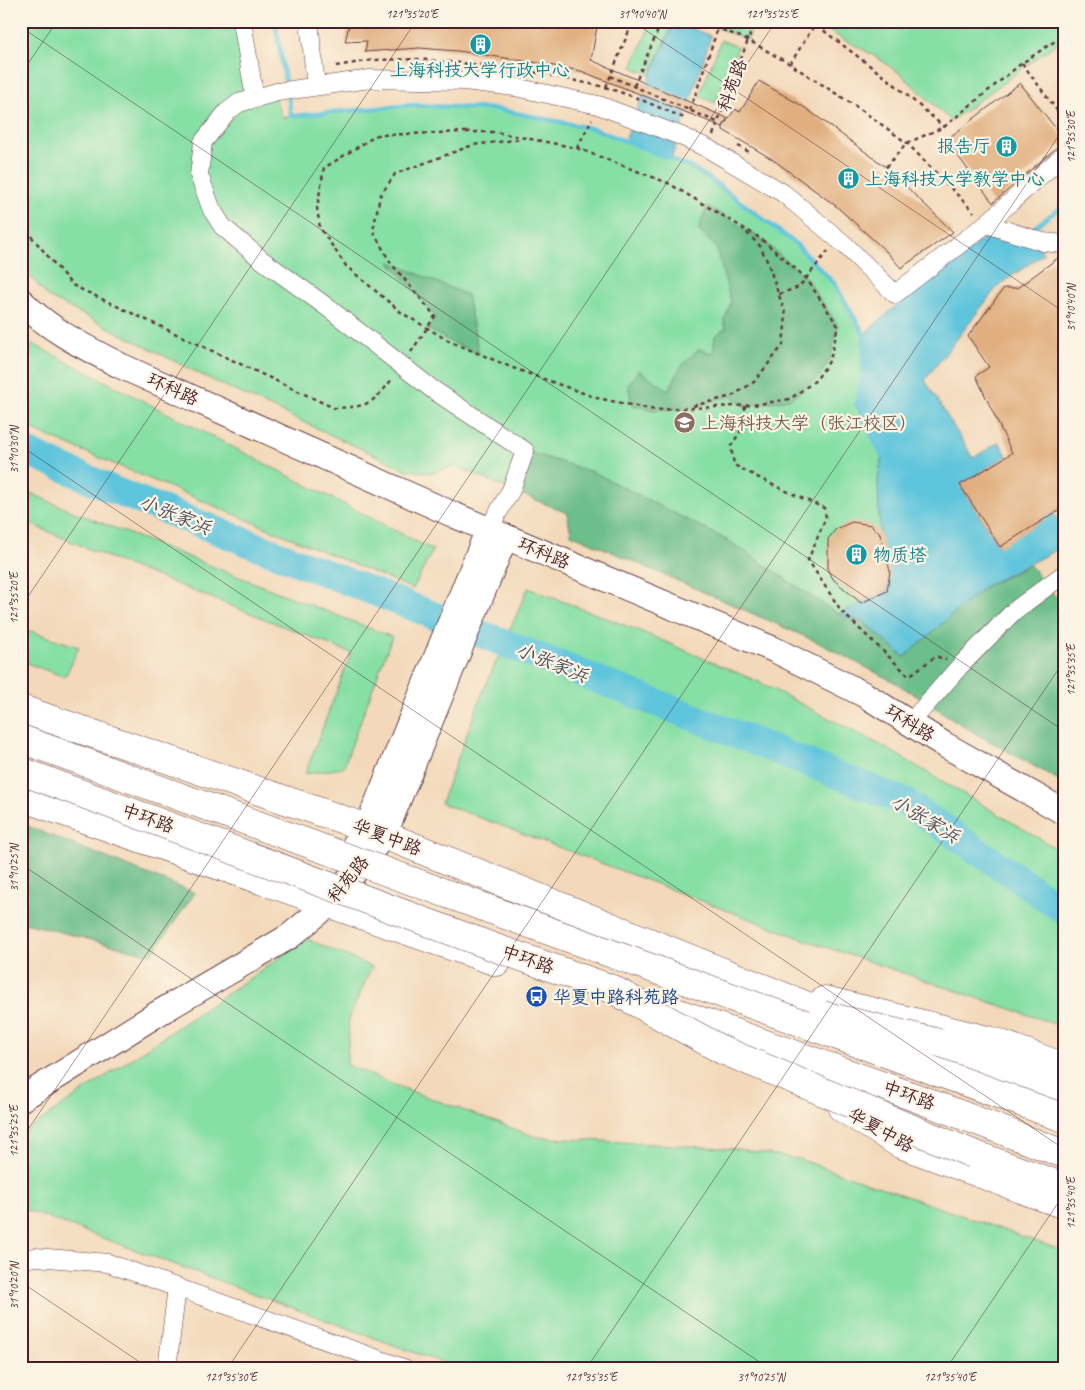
<svg xmlns="http://www.w3.org/2000/svg" width="1085" height="1390" font-family="Caveat,'LXGW WenKai TC',sans-serif">
	<style>
		.green { fill: #86dfa5; stroke: #687f68 }
		.forest { fill: #6cbe8a; stroke: #5b6e5a }
		.water { fill: #5fc5dc; stroke: #547284 }
		.lines { fill: none; stroke-linecap: round; stroke-linejoin: round }
		.stream { stroke: #5fc5dc; stroke-width: 4.5 }
		.river { stroke: #5fc5dc; stroke-width: 28 }
		.building { fill: #e1af7f }
		.street-casing { stroke: #633b40; stroke-width: 19 }
		.secondary-casing { stroke: #633b40; stroke-width: 27 }
		.primary-casing { stroke: #633b40; stroke-width: 29 }
		.highway-casing { stroke: #633b40; stroke-width: 29 }
		.path { stroke: #633b40; stroke-width: 2.5; stroke-dasharray: 4 4; stroke-linecap: butt }
		.street { stroke: #fff; stroke-width: 18 }
		.secondary { stroke: #fff; stroke-width: 25 }
		.primary { stroke: #fff; stroke-width: 28 }
		.highway { stroke: #fff; stroke-width: 28 }
		.highway-bridge-casing { stroke: #633b40; stroke-width: 29; stroke-linecap: butt }
		.highway-bridge { stroke: #fff; stroke-width: 28 }
		.ticks { fill: none; stroke: #4a1f2b; stroke-width: 1; stroke-opacity: 0.45 }
		.labels { text-anchor: middle; dominant-baseline: central; stroke-width: 4.5; stroke-linejoin: round; paint-order: stroke }
		.culture-label { font-size: 18px; fill: #0d838f; stroke: #fcf5e5; text-anchor: start }
		.street-label { font-size: 18px; fill: #4a1f2b; stroke: #fcf5e5 }
		.education-label { font-size: 18px; fill: #785e54; stroke: #fcf5e5; text-anchor: start }
		.transit-label { font-size: 18px; fill: #164399; stroke: #fcf5e5; text-anchor: start }
		.water-label { font-size: 19px; font-style: italic; fill: #505160; stroke: #fcf5e5 }
		.neatline { fill: none; stroke: #4a1f2b; stroke-width: 2 }
		.ticks-label { font-size: 12px; text-anchor: middle; fill: #4a1f2b }
	</style>
	<rect width="100%" height="100%" fill="#fcf5e5"/>
	<filter id="ink" filterUnits="userSpaceOnUse"><feTurbulence type="fractalNoise" baseFrequency=".02" numOctaves="2"/><feDisplacementMap in="SourceGraphic" scale="10" xChannelSelector="R" yChannelSelector="G"/><feConvolveMatrix kernelMatrix="1 2 1 2 8 2 1 2 1" color-interpolation-filters="sRGB"/></filter>
	<filter id="wash" filterUnits="userSpaceOnUse"><feTurbulence type="fractalNoise" baseFrequency=".0096" numOctaves="4" result="noise"/><feDisplacementMap in="SourceGraphic" scale="20" xChannelSelector="R" yChannelSelector="G"/><feGaussianBlur stdDeviation="1.12" result="paint"/><feColorMatrix in="noise" values="0 0 0 0 0 0 0 0 0 0 0 0 0 0 0 0 0 1.4 0 .05"/><feComposite in="paint" operator="in"/></filter>
	<g filter="url(#wash)">
		<rect width="100%" height="100%" fill="#f3d9ba"/>
		<g class="green">
			<polygon points="21,21 242,21 255,99 273,93 283,118 291,116 412,105 492,108 595,129 690,167 709,178 785,236 834,283 864,334 863,376 856,405 882,456 878,481 880,534 890,571 887,591 838,614 727,540 511,490 456,466 431,473 407,470 212,380 48,297 21,265"/>
			<polygon points="652,21 674,22 650,75 632,67"/>
			<polygon points="700,21 755,21 748,40"/>
			<polygon points="818,21 1064,21 1064,38 951,121 902,75 875,56 815,24"/>
			<polygon points="721,40 738,47 715,103 699,96"/>
			<polygon points="21,338 433,550 413,589 21,425"/>
			<polygon points="21,489 74,512 392,637 343,768 305,774 351,653 115,560 21,520"/>
			<polygon points="528,588 640,631 759,682 886,748 1064,853 1064,1027 808,941 441,803 482,694"/>
			<polygon points="21,628 79,647 65,677 21,661"/>
			<polygon points="307,939 372,967 349,1018 347,1065 392,1084 536,1137 738,1149 799,1159 1064,1251 1064,1369 459,1369 21,1208 21,1134"/>
		</g>
		<g class="forest">
			<polygon points="707,206 760,238 806,278 838,326 830,360 816,380 790,399 745,406 731,396 686,408 655,410 632,405 628,385 638,370 669,390 681,366 699,349 713,353 715,336 726,328 724,322 731,302 716,247 698,230"/>
			<polygon points="390,262 467,295 479,354 449,341 428,329 435,316"/>
			<polygon points="525,451 593,472 727,540 838,614 864,622 904,657 984,587 1030,565 1060,602 1064,604 1064,783 975,733 896,683 815,641 571,534 567,513 511,490"/>
			<polygon points="21,822 32,828 195,893 151,955 21,922"/>
		</g>
		<g class="water">
			<polygon points="675,22 711,36 671,160 625,141 650,77"/>
			<polygon points="987,236 1001,243 1008,236 1039,245 1043,254 998,286 925,380 973,458 999,442 1007,456 960,485 999,547 1054,513 1064,530 1064,546 984,587 904,657 864,622 838,614 887,591 890,571 880,534 878,481 882,455 856,405 863,376 864,334 894,308"/>
		</g>
		<g class="lines">
			<g class="stream">
				<polyline points="275,21 286,86"/>
				<polyline points="288,94 291,116 412,105 496,109 595,129 690,167 709,178 796,244 834,283 864,334 863,376 856,405 858,407"/>
				<polyline points="1028,232 1064,205"/>
				<polyline points="861,414 882,456 887,459"/>
			</g>
			<polyline class="river" points="21,449 116,491 703,721 907,803 1064,910"/>
		</g>
		<g id="blocks">
			<g class="building">
				<polygon points="350,21 598,21 591,60 727,118 723,127 581,71 538,63 458,51 419,48 365,52 367,41 345,42"/>
				<polygon points="759,81 804,107 886,167 953,232 901,268 888,253 836,206 772,159 723,130 723,127 735,109 740,112"/>
				<polygon points="1020,83 1064,139 1064,145 1057,147 993,203 946,140"/>
				<polygon points="1058,258 1064,266 1064,507 1000,547 960,485 1012,453 976,376 989,367 968,336 1004,288 1017,288"/>
				<polygon points="852,522 871,525 880,534 890,571 887,591 861,603 834,580 828,571 828,539 836,529"/>
			</g>
		</g>
	</g>
	<g filter="url(#ink)">
		<use href="#blocks" fill-opacity="0" stroke="#633b40" stroke-width="1"/>
		<g class="lines">
			<defs>
				<g id="street">
					<polyline points="242,21 255,99"/>
					<polyline points="309,21 316,86"/>
					<polyline points="986,224 1043,242 1064,244"/>
					<polyline points="488,530 511,490 525,451 432,389 327,307 262,260 223,227 212,210 199,175 203,142 227,112 239,103 277,92 370,79 465,81 515,87 598,105 681,136 707,148 783,193 845,245 895,294 986,224 1064,155"/>
					<polyline points="910,723 960,666 1014,611 1064,574"/>
					<polyline points="21,1259 36,1257 108,1263 406,1369"/>
					<polyline points="167,1369 177,1287"/>
				</g>
				<g id="secondary">
					<path d="M21 301C49 330 86 348 121 366L454 515 775 650 865 695 945 745 1064 812"/>
					<polyline points="355,844 367,828 488,530"/>
					<polyline points="21,1099 157,1014 290,936 329,904 384,835 505,537"/>
				</g>
				<g id="primary">
					<polyline points="21,709 367,828 847,1022"/>
					<polyline points="21,797 497,962"/>
					<polyline points="825,1000 996,1042 1064,1067"/>
					<polyline points="842,1108 900,1144 1064,1205"/>
				</g>
				<g id="highway">
					<polyline points="659,1006 914,1097 1064,1154"/>
					<polyline points="940,1043 1064,1088"/>
					<polyline points="973,1154 1064,1187"/>
				</g>
			</defs>
			<use href="#street" class="street-casing"/>
			<use href="#secondary" class="secondary-casing"/>
			<use href="#primary" class="primary-casing"/>
			<use href="#highway" class="highway-casing"/>
			<g class="path">
				<polyline points="700,21 748,40 790,64 860,109 907,143 974,212"/>
				<polyline points="811,21 894,84 944,127"/>
				<polyline points="1022,63 1064,120"/>
				<polyline points="790,64 817,21"/>
				<polyline points="336,66 373,60 417,59 514,68 605,87 637,98 684,118"/>
				<polyline points="610,76 717,122"/>
				<polyline points="634,86 662,21"/>
				<polyline points="606,87 633,21"/>
				<polyline points="690,110 718,28"/>
				<polygon points="466,132 495,132 577,148 668,183 760,238 806,278 838,326 830,360 816,380 790,399 753,405 655,410 597,398 513,368 449,341 402,313 346,266 320,228 317,208 324,168 377,135"/>
				<polyline points="713,135 755,21"/>
				<polyline points="738,146 751,153"/>
				<polyline points="577,148 592,119"/>
				<polyline points="886,167 907,143 944,127 1022,63 1064,35"/>
				<path d="M21 224 72 285 334 408C367 407 372 405 392 379"/>
				<polyline points="779,294 799,287 828,251"/>
				<polyline points="411,352 435,316 390,262 373,231 380,196 395,174 473,145 522,139"/>
				<polyline points="693,406 732,396 754,382 783,345 786,315 777,290 768,263 760,246 743,229"/>
				<polyline points="745,406 742,429 731,446 734,465 775,486 824,508 826,517 808,560 842,612 909,676 936,656 946,660"/>
			</g>
			<use href="#street" class="street"/>
			<use href="#secondary" class="secondary"/>
			<use href="#primary" class="primary"/>
			<use href="#highway" class="highway"/>
			<defs>
				<g id="highway-bridge">
					<polyline points="21,739 1064,1118"/>
					<polyline points="21,771 496,948 612,989 722,1050 973,1154"/>
					<polyline points="823,1015 940,1043"/>
				</g>
			</defs>
			<use href="#highway-bridge" class="highway-bridge-casing"/>
			<use href="#highway-bridge" class="highway-bridge"/>
		</g>
	</g>
	<path class="ticks" d="M632 21 1064 312M21 27 1064 731M21 74 57 21M21 446 1064 1149M21 607 416 21M21 864 770 1369M21 1140 776 21M21 1282 150 1369M227 1369 1064 128M586 1369 1064 661M946 1369 1064 1194"/>
	<defs>
		<symbol id="building-disc" viewBox="-11 -11 22 22"><circle r="9.5" fill="#0f9aa8" stroke="#fcf5e5"/><path d="M-4-6H4V6H1V3H-1V6H-4ZM-2.5-4.3h1.7v1.8h-1.7ZM.8-4.3h1.7v1.8H.8ZM-2.5-1h1.7V.8h-1.7ZM.8-1h1.7V.8H.8Z" fill="#fff"/></symbol>
		<symbol id="university-disc" viewBox="-11 -11 22 22"><circle r="9.5" fill="#8d6e63" stroke="#fcf5e5"/><path d="M0-5L7-2L0 1L-7-2ZM-4 1L0 2.5L4 1V4Q0 6-4 4Z" fill="#fff"/></symbol>
		<symbol id="bus-disc" viewBox="-11 -11 22 22"><circle r="9.5" fill="#1a4fb4" stroke="#fcf5e5"/><path d="M-5-6H5V4H4V6H2V4H-2V6H-4V4H-5ZM-3.5-4V0h7V-4ZM-3.5 1.2v1.5H-2V1.2ZM2 1.2v1.5H3.5V1.2Z" fill="#fff"/></symbol>
	</defs>
	<g fill-rule="evenodd">
		<use href="#building-disc" x="468" y="32" width="25" height="25"/>
		<use href="#building-disc" x="994" y="134" width="25" height="25"/>
		<use href="#building-disc" x="836" y="166" width="25" height="25"/>
		<use href="#university-disc" x="672" y="410" width="25" height="25"/>
		<use href="#building-disc" x="844" y="542" width="25" height="25"/>
		<use href="#bus-disc" x="524" y="984" width="25" height="25"/>
	</g>
	<g class="labels">
		<g class="culture-label">
			<text x="480" y="70" text-anchor="middle">上海科技大学行政中心</text>
			<text x="991" y="146" text-anchor="end">报告厅</text>
			<text x="865" y="179">上海科技大学教学中心</text>
			<text x="873" y="555">物质塔</text>
		</g>
		<g class="street-label">
			<text transform="translate(732 85) rotate(-70)">科苑路</text>
			<text transform="translate(173 389) rotate(24)">环科路</text>
			<text transform="translate(544 553) rotate(23)">环科路</text>
			<text transform="translate(910 723) rotate(32)">环科路</text>
			<text transform="translate(148 818) rotate(20)">中环路</text>
			<text transform="translate(387 837) rotate(21)">华夏中路</text>
			<text transform="translate(348 879) rotate(-51)">科苑路</text>
			<text transform="translate(528 959) rotate(20)">中环路</text>
			<text transform="translate(909 1095) rotate(20)">中环路</text>
			<text transform="translate(881 1130) rotate(29)">华夏中路</text>
		</g>
		<g class="education-label">
			<text x="701" y="423">上海科技大学（张江校区）</text>
		</g>
		<g class="transit-label">
			<text x="553" y="997">华夏中路科苑路</text>
		</g>
		<g class="water-label">
			<text transform="translate(175 515) rotate(22)">小张家浜</text>
			<text transform="translate(552 663) rotate(22)">小张家浜</text>
			<text transform="translate(925 819) rotate(31)">小张家浜</text>
		</g>
	</g>
	<rect width="1085" height="1390" fill="none" stroke="#fcf5e5" stroke-width="55"/>
	<rect x="28" y="28" width="1030" height="1334" class="neatline"/>
	<g class="ticks-label">
		<text x="412" y="18">121°35'20"E</text>
		<text x="642" y="18">31°10'40"N</text>
		<text x="772" y="18">121°35'25"E</text>
		<text transform="translate(1071 137) rotate(-90)" y="4">121°35'30"E</text>
		<text transform="translate(1071 308) rotate(-90)" y="4">31°10'40"N</text>
		<text transform="translate(14 450) rotate(-90)" y="4">31°10'30"N</text>
		<text transform="translate(14 598) rotate(-90)" y="4">121°35'20"E</text>
		<text transform="translate(1071 670) rotate(-90)" y="4">121°35'35"E</text>
		<text transform="translate(14 868) rotate(-90)" y="4">31°10'25"N</text>
		<text transform="translate(14 1131) rotate(-90)" y="4">121°35'25"E</text>
		<text transform="translate(1071 1203) rotate(-90)" y="4">121°35'40"E</text>
		<text transform="translate(14 1286) rotate(-90)" y="4">31°10'20"N</text>
		<text x="231" y="1381">121°35'30"E</text>
		<text x="591" y="1381">121°35'35"E</text>
		<text x="761" y="1381">31°10'25"N</text>
		<text x="950" y="1381">121°35'40"E</text>
	</g>
</svg>
